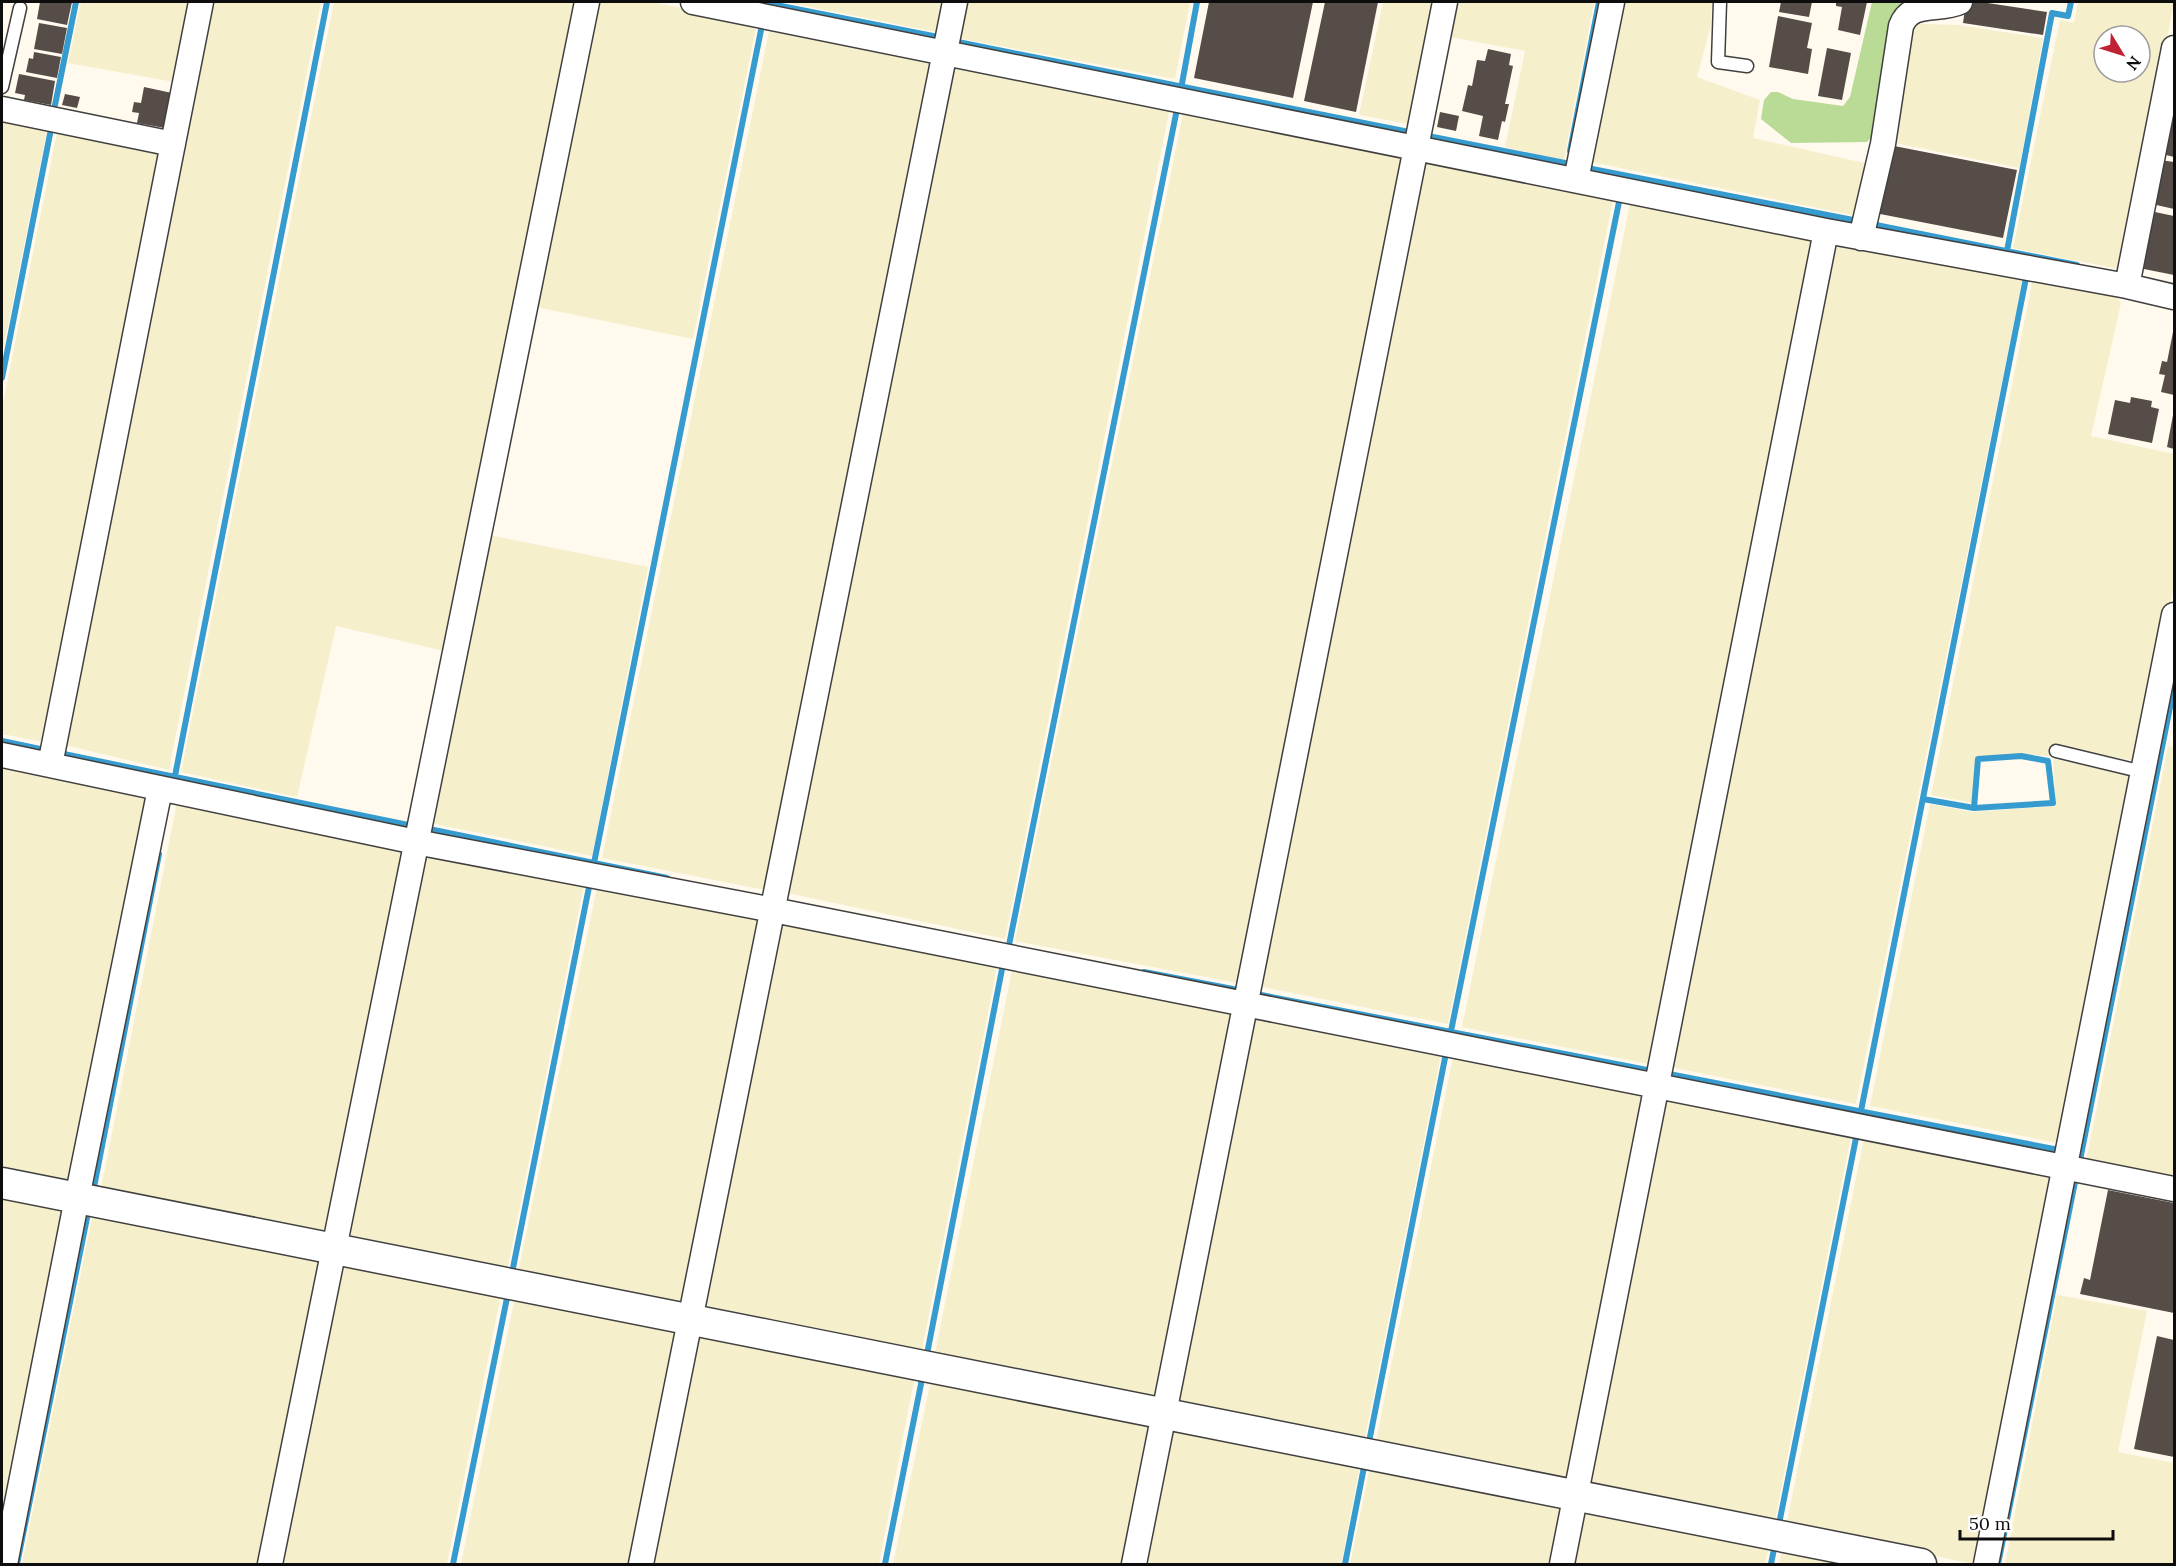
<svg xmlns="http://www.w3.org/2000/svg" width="2176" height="1566" viewBox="0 0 2176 1566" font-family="Lora,serif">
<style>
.farmland{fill:#f5efcc;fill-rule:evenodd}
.forest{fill:#b9db95}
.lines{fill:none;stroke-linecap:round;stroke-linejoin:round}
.stream{stroke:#369cd0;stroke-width:6}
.building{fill:#564d49}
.service-casing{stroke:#404040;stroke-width:15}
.minor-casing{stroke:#404040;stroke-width:27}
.tertiary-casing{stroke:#404040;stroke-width:33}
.service{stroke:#fff;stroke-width:12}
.minor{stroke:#fff;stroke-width:24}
.tertiary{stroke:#fff;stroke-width:30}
</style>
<rect width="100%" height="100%" fill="#fffaed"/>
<path class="farmland" d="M81,2H195L180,83L68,63Z
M208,2H321L169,770L61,744Z
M334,2H578L449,652L336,626L297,797L181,772Z
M590,2H652L757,23L693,339L531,306Z
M785,2H948L942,33Z
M960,2H1190L1175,79L953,37Z
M1383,2H1437L1413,125L1359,115Z
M1452,2H1594L1564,160L1505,147L1525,51L1445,36Z
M1620,2H1712L1711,25L1697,77L1760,100L1753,138L1869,164L1857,216L1586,161Z
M2078,2H2174L2124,270L2013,248L2060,20L2074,23ZM2104,36H2140V72H2104Z
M1924,24L1958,25L2043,38L2019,168L1890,142L1908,25Z
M770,26L928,58L935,66L770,891L602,858Z
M952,64L1170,107L1005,939L782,892Z
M1184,109L1407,157L1243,984L1015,941Z
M2,116L48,125L2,355Z
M58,127L166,148L48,743L2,734V408Z
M1429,157L1614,195L1448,1024L1257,986L1421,163Z
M1631,199L1812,235L1819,243L1653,1065L1462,1027Z
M1837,240L2023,276L1856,1104L1664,1066L1828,255Z
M2033,278L2114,293L2121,303L2091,436L2174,454V585L2140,754L2134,761L2054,745L2052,756L2022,754L1976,757L1973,803L1931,795Z
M484,534L648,567L592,856L430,823Z
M2168,746L2174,747V1179L2086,1162Z
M2053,759L2130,774L2137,779L2063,1144L1870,1106L1930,804L1972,812L2056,806Z
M2,763L152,797L69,1184L2,1170Z
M177,802L407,853L331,1229L324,1235L101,1189Z
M424,849L585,880L507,1271L349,1239L341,1232Z
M598,882L762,918L681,1306L518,1273Z
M782,918L998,962L921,1355L704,1311Z
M1013,965L1228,1008L1235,1015L1161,1391L1153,1402L934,1358Z
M1258,1015L1442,1050L1364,1443L1183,1407L1175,1398L1249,1024Z
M1454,1052L1648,1095L1568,1484L1375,1446Z
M1668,1095L1852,1131L1774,1525L1585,1487L1658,1100Z
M1865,1133L2050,1170L2055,1180L1975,1564L1786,1527Z
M2,1194L63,1206L69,1218L2,1547Z
M93,1213L319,1257L325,1267L265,1564H22Z
M344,1261L501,1294L447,1564H277L337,1267Z
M2057,1295L2147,1311L2118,1452L2174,1463V1564H2005Z
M515,1296L678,1330L636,1564H461Z
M698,1333L915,1375L879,1564H647Z
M931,1379L1146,1421L1152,1437L1126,1564H893Z
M1178,1428L1360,1465L1341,1564H1141L1168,1436Z
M1370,1467L1556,1505L1563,1513L1553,1564H1350Z
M1582,1508L1769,1546L1765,1564H1566Z
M1782,1549L1860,1564H1779Z"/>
<path class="forest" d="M1872,2H1901L1879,129L1867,142L1791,143L1761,119L1764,100L1771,92H1778L1793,99L1843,106L1850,97Z"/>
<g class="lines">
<path class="stream" d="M761,2L938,37
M953,41L1409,132
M1181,89L1197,2
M55,105L76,2
M1428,136L1570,164
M1570,151L1599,2
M1587,168L1853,220
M1871,224L2077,265
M2007,251L2052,13L2068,16L2071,2
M2,378L51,129
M2,741L40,749
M59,753L413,826
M174,781L327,2
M1923,799L1974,808L2053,803L2048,761L2021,756L1978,759L1974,808
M429,829L667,878
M593,868L762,25
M1009,945L1177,109
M1144,972L1238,990
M1256,994L1647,1070
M1450,1036L1619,202
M1669,1074L2059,1150
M1860,1116L2026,278
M2080,1160L2174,687
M94,1187L159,854
M512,1273L590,882
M927,1354L1003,964
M1369,1442L1446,1053
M1779,1524L1857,1133
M17,1564L88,1213
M453,1564L507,1298
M885,1564L922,1379
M1345,1564L1364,1467
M1771,1564L1774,1549
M1998,1564L2076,1177"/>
</g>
<path class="building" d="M40,2H72L67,25L37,19Z
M1209,2H1313L1293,98L1194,78Z
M1325,2H1378L1356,112L1304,101Z
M1781,2H1812L1809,17L1779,12Z
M1836,2H1867L1860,35L1838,30L1842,7L1836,6Z
M1966,2H1981L2047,12L2043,35L1963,23Z
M1778,16L1812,23L1807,48L1812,49L1808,74L1769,67Z
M39,23L67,28L62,54L34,49Z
M1827,48L1851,53L1842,100L1818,96Z
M1488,49L1511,54L1509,65L1513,66L1505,104H1509L1505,122L1502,121L1498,140L1479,136L1483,116L1462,111L1468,85L1472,86L1477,60L1485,61Z
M34,52L61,57L57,78L26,72L29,58L33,59Z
M19,74L55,81L51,105L24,100L25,95L15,93Z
M144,87L172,93L165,128L137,123L139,113L132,112L134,102L141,103Z
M65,94L80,97L77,108L62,105Z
M2171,110H2174V157L2162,154Z
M1440,112L1459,116L1456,131L1437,127Z
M1889,145L2017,170L2003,238L1875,213Z
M2160,160L2174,162V209L2152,204Z
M2150,211L2174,216V275L2139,268Z
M2173,332H2174V395L2161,392L2165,375L2159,374L2162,361L2167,362Z
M2131,397L2152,401L2151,407L2159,409L2152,443L2108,434L2115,400L2130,403Z
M2173,415H2174V449L2167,447Z
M2108,1190L2174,1203V1313L2080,1294L2084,1278L2090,1280Z
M2157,1336L2174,1340V1457L2134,1449Z"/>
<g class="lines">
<defs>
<path id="service" d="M1720,2L1718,62L1747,66
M2,87L20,8
M2056,751L2143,772"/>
<path id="minor" d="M693,2L1826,231L2127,286L2174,297
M2,109L173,144
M1576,180L1612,2
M1861,238L1883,144L1901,26C1911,0 1938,12 1960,2
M2127,286L2174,48
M2,755L416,842L773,910L2174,1189
M50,765L201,2
M5,1564L77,1198L160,789
M270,1564L587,2
M641,1564L955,2
M1134,1564L1445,2
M1562,1564L1826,231
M1986,1564L2174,615"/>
<path id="tertiary" d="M2,1183C642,1308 1281,1440 1921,1564"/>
</defs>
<use href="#service" class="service-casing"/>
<use href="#minor" class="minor-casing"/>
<use href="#tertiary" class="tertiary-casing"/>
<use href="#service" class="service"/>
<use href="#minor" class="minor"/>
<use href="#tertiary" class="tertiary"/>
</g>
<rect width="2176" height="1566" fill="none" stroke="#0d0d0d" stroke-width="6"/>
<g transform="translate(2122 54) rotate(128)"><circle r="28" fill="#ffffff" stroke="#9e9e9e" stroke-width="1.5"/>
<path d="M0-4.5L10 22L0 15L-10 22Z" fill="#c02234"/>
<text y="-9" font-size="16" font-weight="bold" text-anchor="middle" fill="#0d0d0d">N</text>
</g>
<path d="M1960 1530v9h153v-9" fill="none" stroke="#0d0d0d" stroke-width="3"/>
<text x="1969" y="1530" font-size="18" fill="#0d0d0d" stroke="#ffffff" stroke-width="4.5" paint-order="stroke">50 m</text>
</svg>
